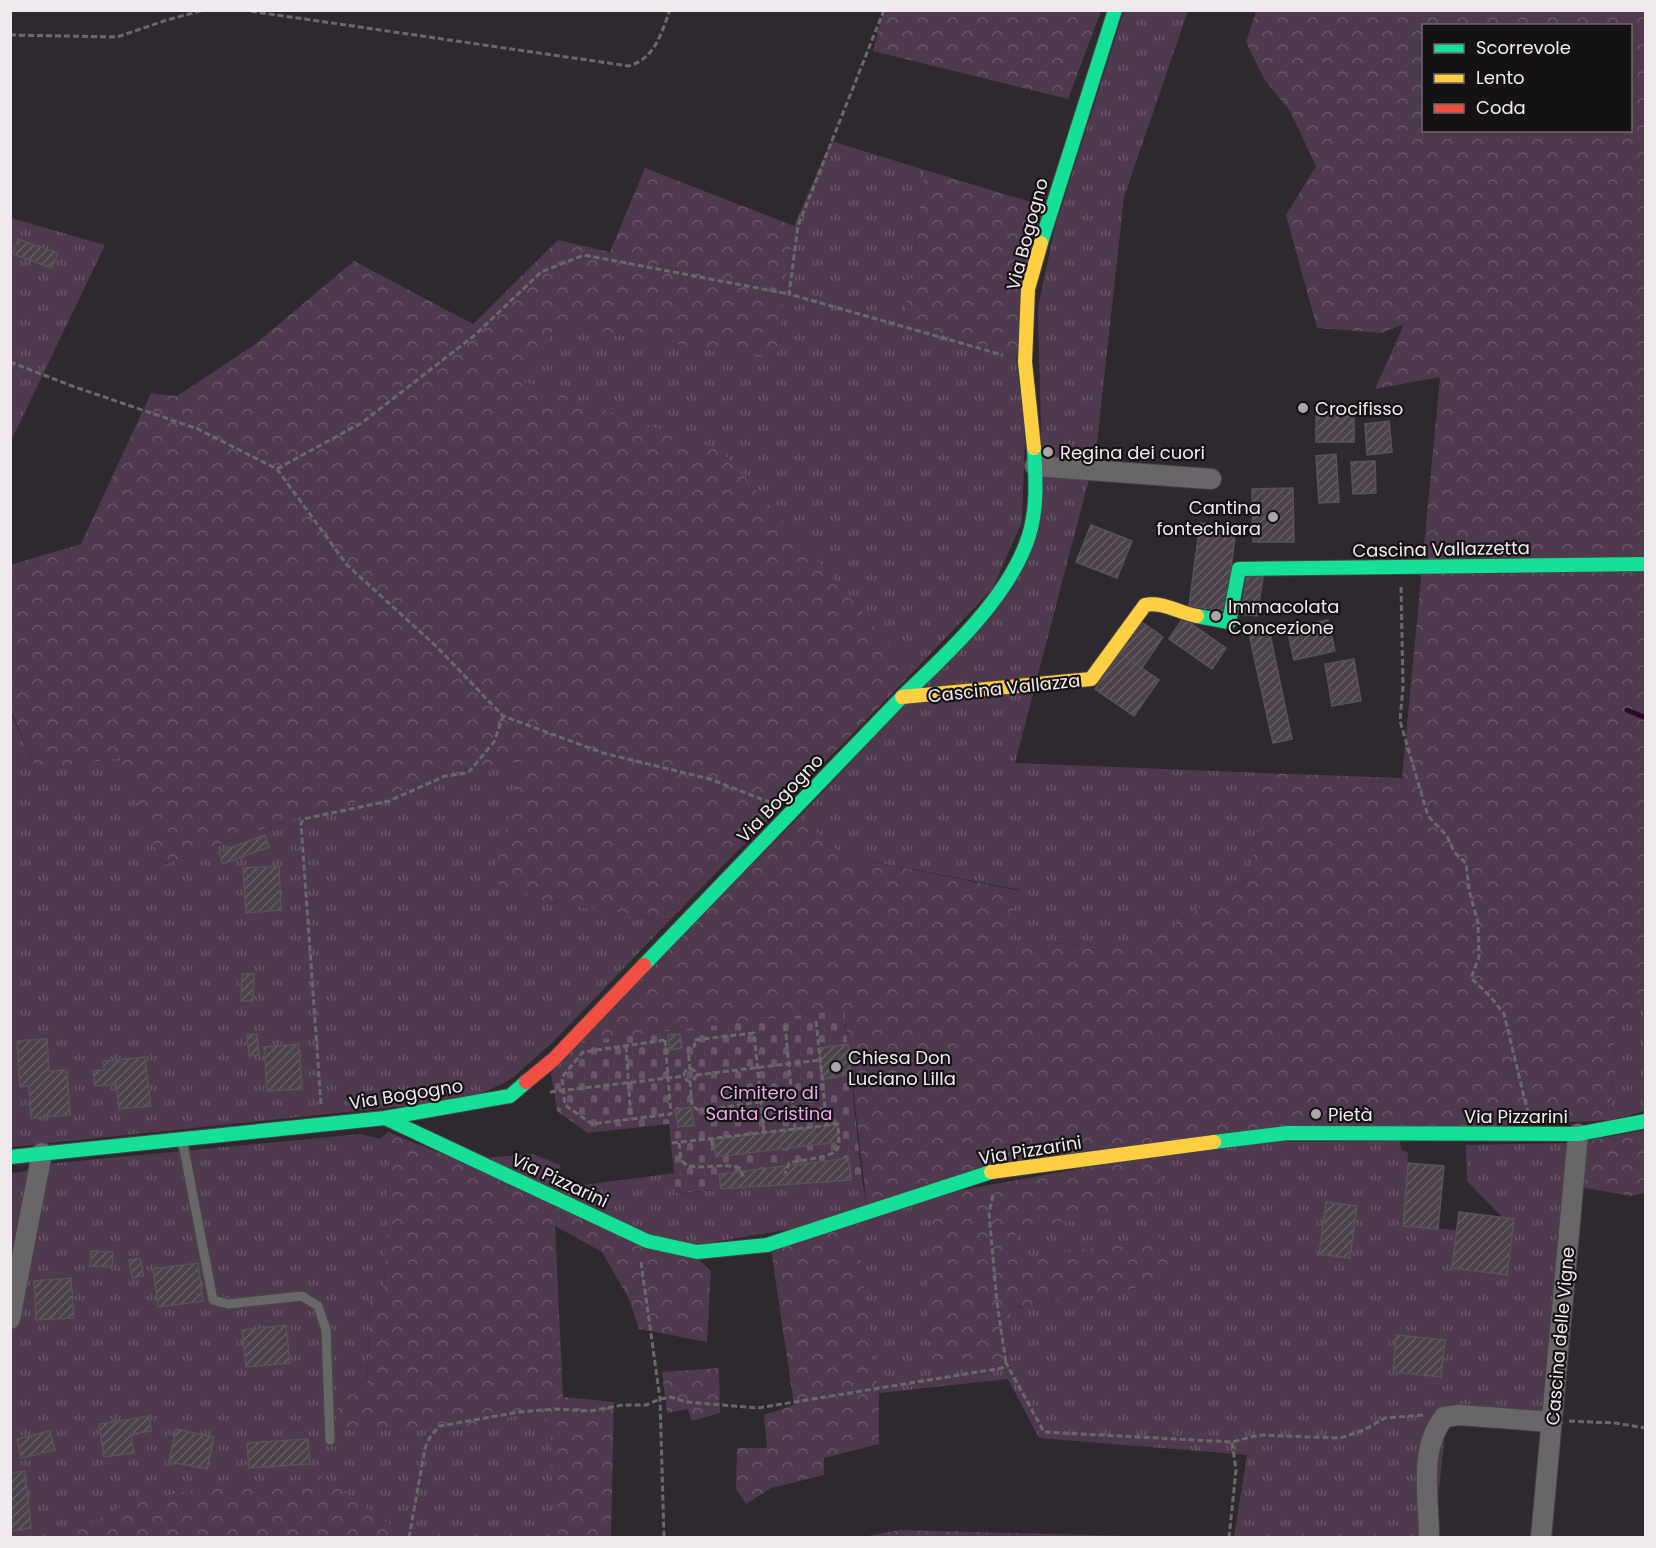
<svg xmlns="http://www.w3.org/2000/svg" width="1656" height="1548" viewBox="0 0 1656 1548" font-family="Poppins,sans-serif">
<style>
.grass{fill:url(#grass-tufts)}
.forest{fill:url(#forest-crowns);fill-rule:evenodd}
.cemetery{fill:url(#cemetery-stones)}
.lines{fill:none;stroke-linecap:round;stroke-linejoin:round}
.stream{stroke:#2b0c2b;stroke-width:5}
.building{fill:url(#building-hatch);stroke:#585357;stroke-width:1.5}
.lane-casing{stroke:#484548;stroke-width:12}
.street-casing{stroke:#484548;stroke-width:22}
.fast-casing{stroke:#484548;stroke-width:16}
.slow-casing{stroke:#484548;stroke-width:16}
.jam-casing{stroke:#484548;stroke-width:16}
.path{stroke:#6a686a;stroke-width:3;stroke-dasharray:6 3;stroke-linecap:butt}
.lane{stroke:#696669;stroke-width:9}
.street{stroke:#696669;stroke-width:20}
.fast{stroke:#16e098;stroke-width:14}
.slow{stroke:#ffcf43;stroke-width:14}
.jam{stroke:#f24e42;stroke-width:14}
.poi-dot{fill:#aca6ab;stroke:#151215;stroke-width:2}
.labels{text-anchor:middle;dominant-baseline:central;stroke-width:4.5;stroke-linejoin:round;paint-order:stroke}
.street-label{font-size:18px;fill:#f0eaef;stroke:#151215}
.poi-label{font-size:18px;fill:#f0eaef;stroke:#151215;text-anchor:start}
.park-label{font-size:18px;fill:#e7aae5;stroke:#151215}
</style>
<defs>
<pattern id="grass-tufts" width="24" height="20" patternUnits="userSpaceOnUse" patternTransform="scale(1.5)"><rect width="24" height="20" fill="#4f394e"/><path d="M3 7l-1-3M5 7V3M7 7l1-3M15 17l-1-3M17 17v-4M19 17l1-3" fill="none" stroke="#695668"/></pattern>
<pattern id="forest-crowns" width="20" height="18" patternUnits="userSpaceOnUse" patternTransform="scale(1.5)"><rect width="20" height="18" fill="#4f394e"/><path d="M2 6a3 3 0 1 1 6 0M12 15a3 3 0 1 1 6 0" fill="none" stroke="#695668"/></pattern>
<pattern id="cemetery-stones" width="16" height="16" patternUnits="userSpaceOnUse" patternTransform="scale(1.5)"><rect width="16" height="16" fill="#4f394e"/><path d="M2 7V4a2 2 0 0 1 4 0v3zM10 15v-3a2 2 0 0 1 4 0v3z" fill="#695668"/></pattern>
<pattern id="building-hatch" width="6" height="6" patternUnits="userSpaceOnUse" patternTransform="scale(1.5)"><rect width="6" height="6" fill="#4c424b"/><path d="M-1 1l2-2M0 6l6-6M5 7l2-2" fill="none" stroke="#665d65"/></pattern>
</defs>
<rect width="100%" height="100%" fill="#2e292e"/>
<path class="grass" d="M1124,11H1188L1124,197L1096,452L1015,763L1263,773L1251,878L1132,948L1002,940L1020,890L843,856L799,817L1011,591L1041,432L1038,307L1055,227Z
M831,141L925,170L904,320L1016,359L1025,434L1022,522L993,588L914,671L803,545L521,381L557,325L776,360L794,226Z
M11,218L105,245L11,441Z
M10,711L36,770L120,758L163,865L304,815L400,792L439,773L522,762L551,903L670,920L552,1043L511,1079L471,1099L11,1147Z
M1645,1010V1111L1611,1120L1615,1013Z
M361,1134L380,1139L390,1156L384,1288L370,1301L367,1385L458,1430L518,1415L551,1420L554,1537L414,1538L407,1536L316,1474V1483H229L85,1529L68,1537H11L10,1325L46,1164Z
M1400,1141L1401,1150L1408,1152L1403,1225L1456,1230L1459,1212L1502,1217L1467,1181L1466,1145L1571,1143L1547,1415L1446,1424L1434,1537H1234L1247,1455L1039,1438L1008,1379L879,1393L855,1219L946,1193L928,1262V1311L933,1366L1007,1359L1012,1308L1174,1282L1159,1236L1018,1261L1015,1230L1153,1207L1165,1153L1285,1142Z
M533,1154L560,1165L561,1188L675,1173L677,1193L862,1179L867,1208L817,1225L696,1245L652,1236L481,1158Z
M35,1170L11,1300V1173Z"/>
<path class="forest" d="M883,11V10L1101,11L1068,99L873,51Z
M1256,11H1645L1646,1010L1615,1013L1611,1120L1415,1130L991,1169L867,1208L844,1010L575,1042L799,817L843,856L1021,891L1002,940L1132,948L1251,878L1263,773L1402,778L1440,377L1375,389L1404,324L1382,333L1317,328L1286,215L1316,166L1290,111L1264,79L1246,42ZM1424,26H1630V130H1424Z
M645,168L794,226L776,360L557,325L522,381L722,451L914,671L670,920L551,903L492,882L522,762L439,773L400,792L304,815L162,865L120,758L36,770L11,711L10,565L81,544L151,393L177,396L254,345L354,261L473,324L558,240L610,252Z
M925,170L1044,206L1016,359L904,320Z
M1645,1130V1193L1631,1196L1580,1187L1586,1141Z
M388,1132L695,1256L711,1271L707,1342L639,1329L629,1299L602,1252L555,1226L563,1397L614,1402L611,1537H554L550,1420L518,1415L458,1430H338V1390L367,1385L370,1301L384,1287L390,1156L380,1139Z
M1165,1153L1154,1207L1015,1230L1019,1260L1159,1236L1174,1282L1012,1308L1007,1359L933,1366L928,1311V1262L931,1219L946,1193Z
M855,1219L879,1393V1444L824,1458V1475L771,1488L746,1504L736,1489L737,1448H767L764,1415L794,1405L771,1249Z
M719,1368L720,1413L692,1421L688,1409L667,1413L662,1372Z
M316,1473L407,1536L414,1537H68L123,1505L229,1483H316Z
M899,1530L1165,1537H863Z"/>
<path class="cemetery" d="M844,1010L862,1179L676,1193L669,1124L588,1133L557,1111L551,1073L575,1042Z"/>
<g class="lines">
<path class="stream" d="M1627,710L1646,718"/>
</g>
<path class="building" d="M18,239L58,253L52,268L13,254Z
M1316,416H1354V442H1316Z
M1389,421L1392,452L1367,455L1365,424Z
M1336,454L1339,502L1319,503L1316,456Z
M1375,461L1376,493L1353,494L1351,462Z
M1293,488L1294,542H1253L1252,489Z
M1200,523L1236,527L1226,611L1189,606Z
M1091,525L1132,541L1117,578L1076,562Z
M1247,575L1263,577L1257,616L1241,614Z
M1183,618L1226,648L1212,669L1169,639Z
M1328,620L1335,651L1294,660L1287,629Z
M1140,621L1163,637L1142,668L1120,653Z
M1268,625L1292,739L1273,743L1248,629Z
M1120,653L1159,680L1134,716L1095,689Z
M1354,659L1361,701L1332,706L1325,664Z
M265,835L269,847L223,864L219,852Z
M279,866L281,910L246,913L243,868Z
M242,974H254L253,1001H241Z
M257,1034L259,1055L249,1056L247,1035Z
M680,1034L682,1048L670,1050L668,1035Z
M47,1039L49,1071L67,1070L70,1115L31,1118L29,1086L20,1087L17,1041Z
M299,1044L302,1089L267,1091L264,1047Z
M848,1044L851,1074L822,1079L819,1048Z
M145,1057L151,1106L119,1109L116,1084L95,1086L93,1071L104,1070L103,1061Z
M691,1107L694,1125L678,1127L675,1110Z
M838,1124V1142L716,1157L714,1139Z
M849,1158L851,1180L721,1189L719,1174Z
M1408,1163L1444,1166L1438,1229L1403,1226Z
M1326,1202L1357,1206L1350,1258L1319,1254Z
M1459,1212L1514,1219L1507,1275L1452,1268Z
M91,1251L113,1252L112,1267L90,1266Z
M140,1258L144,1276L132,1278L129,1260Z
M198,1263L203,1301L158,1307L153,1269Z
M71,1278L74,1318L36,1320L34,1281Z
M286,1325L290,1363L246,1367L242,1330Z
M1396,1335L1445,1340L1441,1377L1393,1372Z
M149,1416L151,1431L131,1434L134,1453L104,1457L99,1424Z
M176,1429L214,1437L207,1469L169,1462Z
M50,1431L55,1450L21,1458L17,1439Z
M308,1439L310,1464L249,1468L247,1443Z
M25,1471L31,1528L12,1531L10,1473Z"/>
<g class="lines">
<defs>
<path id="lane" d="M182,1139L213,1300L228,1304L302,1296L318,1306L326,1330L330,1440"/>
<path id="street" d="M1035,466L1211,479
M10,1319L42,1153
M1429,1538C1429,1498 1418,1450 1444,1417L1459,1415L1552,1422
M1541,1538L1578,1134"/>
<path id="fast" d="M1041,243L1115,10
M1197,616L1229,622L1239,569L1646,564
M644,965L902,697C946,655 1004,602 1026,544C1038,514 1036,480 1034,448
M385,1118L647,1241L697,1252L767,1245L991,1172
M1214,1142L1287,1133L1578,1134L1646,1121
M10,1157L385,1118L510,1096L526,1082"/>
<path id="slow" d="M1034,448L1025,362L1028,289L1041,243
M902,697L1091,679L1145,605C1161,601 1180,613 1197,616
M991,1172L1214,1142"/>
<path id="jam" d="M526,1082L554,1059L644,965"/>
</defs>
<use href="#lane" class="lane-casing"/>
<use href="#street" class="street-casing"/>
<use href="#fast" class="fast-casing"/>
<use href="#slow" class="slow-casing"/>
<use href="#jam" class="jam-casing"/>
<path class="path" d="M242,10L629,66C655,58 661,34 670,10
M884,10L798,226L789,294L1003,355
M10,35L117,37L167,20L204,10
M10,362L72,386L198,429L277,469L347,565L437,647L503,716L603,753L710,779L769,802
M277,469L363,422L475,335L541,272L584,255L789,294
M1401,587L1403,686L1400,721L1428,816L1447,836L1454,852L1466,863L1469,890L1478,923L1479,957L1471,978L1490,996L1504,1014L1528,1113
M816,1021L827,1125
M785,1025L795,1129
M665,1040L671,1114L592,1124L565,1105L562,1077L583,1052Z
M626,1046L631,1119
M684 1075a6 6 0 1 1 12 0a6 6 0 1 1-12 0Z
M690,1070L688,1048L695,1046L694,1040L754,1033L764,1133
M696,1075L820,1060
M690,1081L692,1106L700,1111L759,1102
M550,1092L685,1076
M321,1104L301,824L303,819L389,801L445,776L468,773L494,742L503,716
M712,1139V1145H714
M672,1143L838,1124C838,1131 840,1142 838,1148C834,1158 799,1160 789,1163L785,1174
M679,1143C680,1148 680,1157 683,1162C692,1173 725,1161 740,1168L743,1178
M993,1195L989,1213L997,1302L1006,1363
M641,1262L660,1399L664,1538
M1569,1421L1615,1423L1646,1428
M409,1538L425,1448L431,1435L440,1426L519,1412L556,1409L590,1411L623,1405H646L660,1399L671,1397L686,1402L758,1408L1002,1368L1006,1363L1044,1432L1232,1442L1259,1435L1340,1438L1364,1430L1385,1418L1424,1415
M1229,1538L1236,1470L1232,1442"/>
<use href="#lane" class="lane"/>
<use href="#street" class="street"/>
<use href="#fast" class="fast"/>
<use href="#slow" class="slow"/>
<use href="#jam" class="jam"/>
</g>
<g class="poi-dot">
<circle cx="1303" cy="408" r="6"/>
<circle cx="1048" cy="452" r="6"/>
<circle cx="1273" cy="517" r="6"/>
<circle cx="1216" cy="616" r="6"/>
<circle cx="836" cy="1067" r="6"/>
<circle cx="1316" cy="1114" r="6"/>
</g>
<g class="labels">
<g class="street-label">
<text transform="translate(1027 234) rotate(-75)">Via Bogogno</text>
<text transform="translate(1441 549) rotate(-1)">Cascina Vallazzetta</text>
<text transform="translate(1004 688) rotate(-6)">Cascina Vallazza</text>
<text transform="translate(780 798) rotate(-46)">Via Bogogno</text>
<text transform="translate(406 1094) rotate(-9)">Via Bogogno</text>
<text x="1516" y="1116">Via Pizzarini</text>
<text transform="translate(1030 1150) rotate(-9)">Via Pizzarini</text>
<text transform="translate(560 1180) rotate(25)">Via Pizzarini</text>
<text transform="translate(1560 1336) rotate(-85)">Cascina delle Vigne</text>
</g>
<g class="poi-label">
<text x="1315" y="408">Crocifisso</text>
<text x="1060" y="452">Regina dei cuori</text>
<text x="1261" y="507" text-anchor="end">Cantina<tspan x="1261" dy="21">fontechiara</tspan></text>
<text x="1228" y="606">Immacolata<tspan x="1228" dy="21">Concezione</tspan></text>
<text x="848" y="1057">Chiesa Don<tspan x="848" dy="21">Luciano Lilla</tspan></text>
<text x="1328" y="1114">Pietà</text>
</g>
<g class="park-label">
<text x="769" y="1092">Cimitero di<tspan x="769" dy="21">Santa Cristina</tspan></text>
</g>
</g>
<rect width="1656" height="1548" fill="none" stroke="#f0eaef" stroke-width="24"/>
<rect x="1422" y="24" width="210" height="108" fill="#151215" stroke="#6d686c" stroke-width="1.5"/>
<rect x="1434" y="44" width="30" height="9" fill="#16e098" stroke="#6d686c" stroke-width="1.5"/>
<text x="1476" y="54" font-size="18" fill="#f0eaef">Scorrevole</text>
<rect x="1434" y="74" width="30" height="9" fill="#ffcf43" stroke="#6d686c" stroke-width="1.5"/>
<text x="1476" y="84" font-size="18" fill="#f0eaef">Lento</text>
<rect x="1434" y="104" width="30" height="9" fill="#f24e42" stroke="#6d686c" stroke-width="1.5"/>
<text x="1476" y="114" font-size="18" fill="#f0eaef">Coda</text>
</svg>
